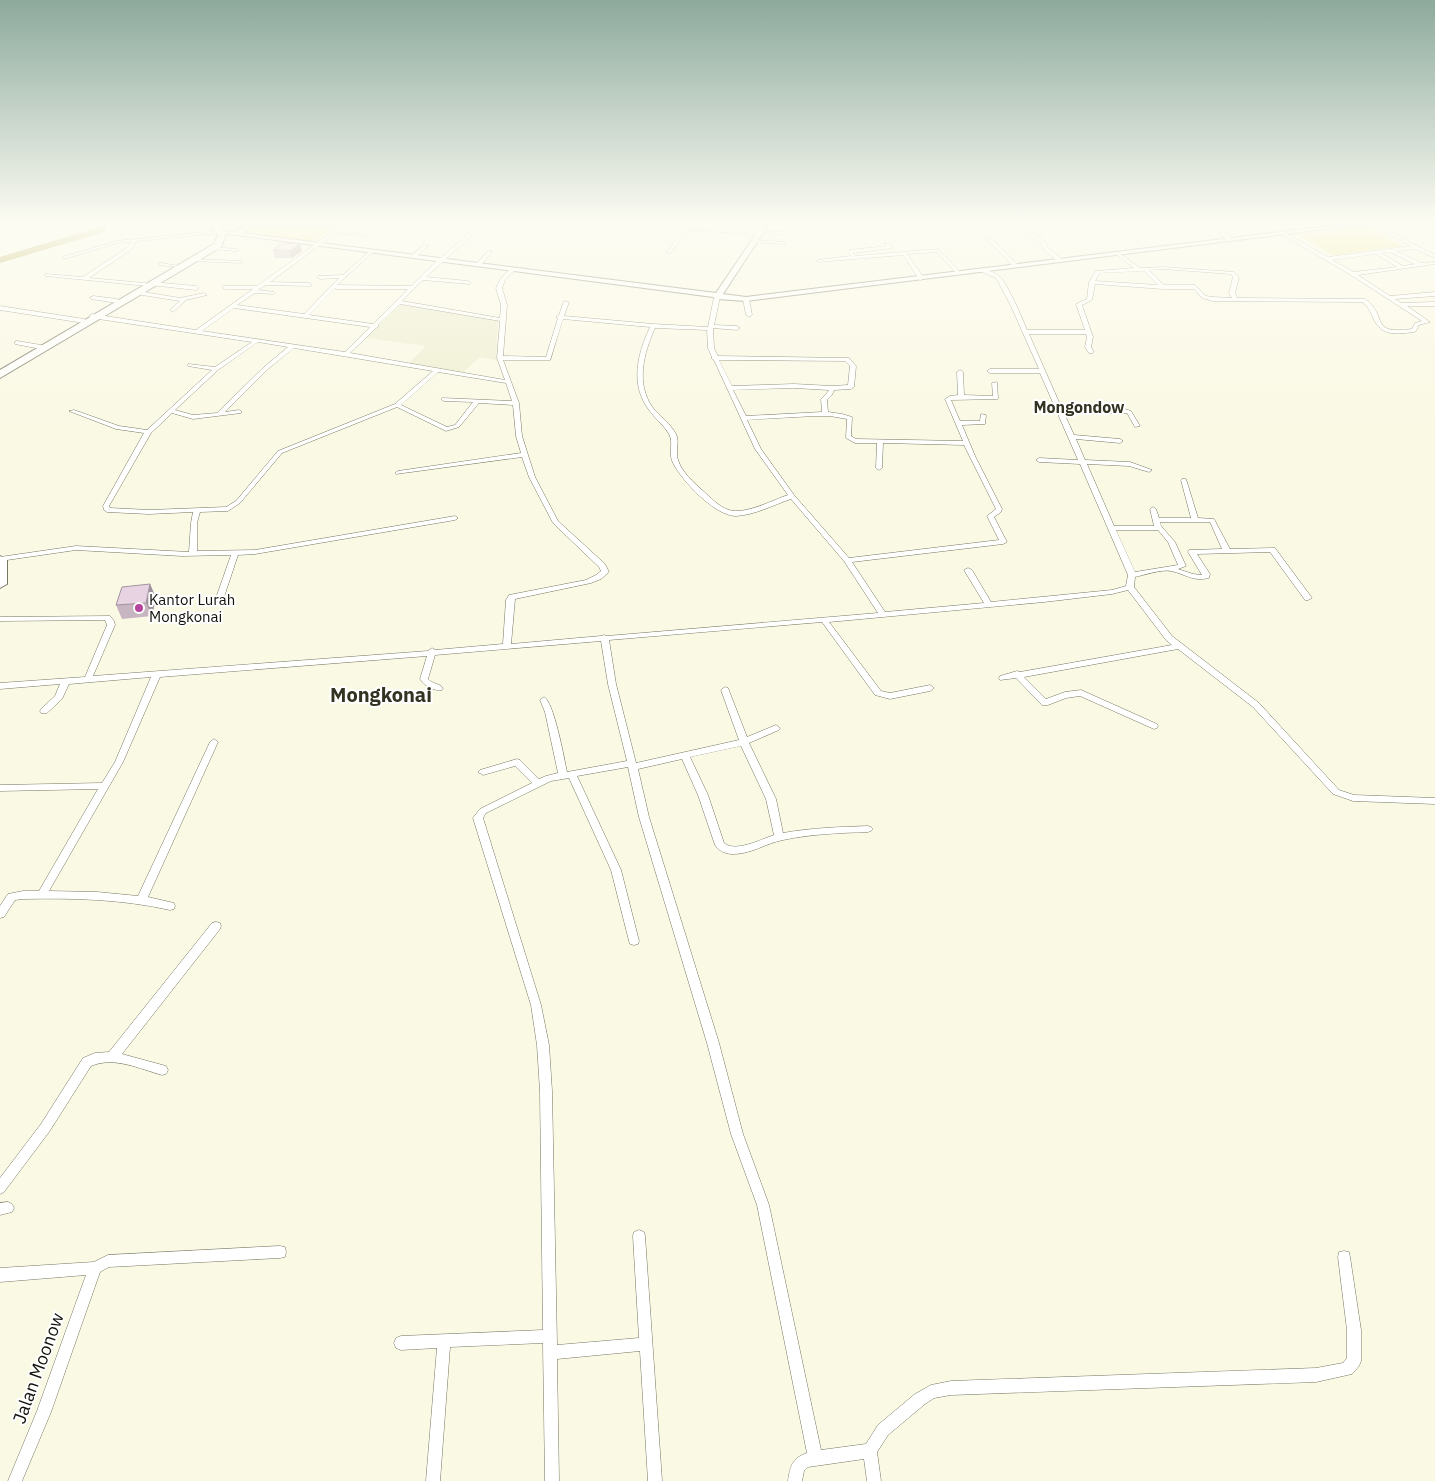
<svg xmlns="http://www.w3.org/2000/svg" width="1435" height="1481" viewBox="0 0 1435 1481" font-family="'IBM Plex Sans',sans-serif">
<style>
.built{fill:#eeedcf}
.green{fill:#ece47b}
.lines{fill:none;stroke-linecap:round;stroke-linejoin:round}
.river{fill:#a59c2c;fill-rule:evenodd}
.street-casing{stroke:#777663;stroke-width:1}
.secondary-casing{stroke:#777663;stroke-width:2}
.highway-casing{stroke:#777663;stroke-width:2}
.street{fill:#fff;fill-rule:evenodd}
.secondary{fill:#fff;fill-rule:evenodd}
.highway{fill:#fff;fill-rule:evenodd}
.wall{fill:#c7b5c2}
.shaded-wall{fill:#a2949e}
.building{fill:#e7d3e1;stroke:#a2949e}
.poi-dot{fill:#b6449e;stroke:#fff;stroke-width:2}
.labels{text-anchor:middle;dominant-baseline:central;stroke-width:4;stroke-linejoin:round;paint-order:stroke}
.poi-label{font-size:15px;fill:#111009;stroke:#fff;text-anchor:start}
.far-district-label{font-size:16px;font-weight:bold;fill:#343221;stroke:#fff}
.near-street-label{font-size:18px;fill:#111009;stroke:#fff}
.district-label{font-size:20px;font-weight:bold;fill:#343221;stroke:#fff}
</style>
<rect width="100%" height="100%" fill="#faf9e4"/>
<path class="built" d="M401,302L498,321L496,360L480,357L463,372L408,364L426,346L366,338Z"/>
<path class="green" d="M260,222H343L315,241L243,232Z
M1369,227L1402,246L1333,255L1298,235Z"/>
<g class="lines">
<path class="river" d="M99,222H109L104,232L0,263V257L96,228Z"/>
<defs>
<path id="street" d="M346,222H351L340,231L367,235L365,236L336,233L270,282L309,283L312,285L311,286L266,285L258,290L274,292V294L255,293L237,305L304,314L339,278L320,279L318,278V276L343,275L371,250H373V252L337,285L411,286L430,267L475,228L425,222H443L477,225L481,222H486L482,226L506,228L508,229L506,230L480,228L426,277L468,281L470,282V284L423,280L402,301L500,318L501,305L496,288L501,278L510,269H514V271L505,280L502,288L507,305L503,356L546,357L558,318L556,317L559,315L564,301L569,302L564,316L653,324L708,327L714,297L717,295L720,297L714,325L737,326L740,328L737,330L713,328L714,348L718,356L849,358L856,366L854,387L851,389L834,390L832,395L827,400L828,412L842,414L852,417L851,436L856,439L963,441L945,399L950,396L958,395L957,372L960,370L963,372L964,395L993,396L992,383L997,382L998,399L951,400L960,421H980L981,414L986,415L985,424L962,425L975,456L1002,509L1001,512L994,517L1007,542L1003,544L852,562L885,612L984,603L964,570L968,568L972,570L991,602L1112,590L1126,586L1128,575L1080,464L1039,462L1036,460L1039,458L1078,460L1040,373H990L987,371L990,369H1039L1010,304L996,278L980,271V269C985,269 995,272 999,276C1007,282 1023,320 1027,330H1085L1076,304L1087,299L1089,282L1096,271L1134,268L1117,255V254L1119,253L1140,268L1163,267L1234,272L1239,277L1235,293L1237,298L1365,299C1389,316 1368,335 1412,329L1415,323L1422,321L1351,275L1281,234L1285,233L1328,257L1411,246L1367,223L1371,222L1435,255V258L1415,249L1396,251L1421,263L1435,262V264L1358,275L1390,296L1435,292V296L1395,299L1401,303L1435,302V306H1407L1430,322L1419,325L1416,331L1414,332C1396,334 1382,337 1373,318C1370,311 1368,306 1362,302L1213,301L1202,298L1194,289H1163L1095,284L1092,300L1082,305L1093,337L1091,347L1094,352L1093,353H1089L1085,347L1087,337L1086,334H1029L1062,409H1125L1131,411L1140,426L1135,427L1127,413H1064L1074,435L1120,439L1123,441L1120,443L1076,439L1085,460L1130,462L1152,470L1149,472L1129,466L1087,464L1114,526H1154L1150,509L1153,507L1156,509L1159,518H1191L1181,480L1182,479H1186L1198,518L1214,519L1230,549L1275,548L1312,598L1308,600H1305L1270,552L1197,554L1210,574L1209,578C1192,582 1186,574 1171,571C1162,569 1144,575 1135,577L1134,587L1172,636L1259,703L1339,790L1354,795L1435,798V804L1353,801L1333,794L1253,707L1178,649L1024,677L1046,699L1065,692L1081,690L1157,724L1158,726L1157,728L1154,729L1080,696L1066,698L1048,705H1042L1016,678L1000,680L999,678L1000,676L1017,671L1020,672L1172,645L1166,640L1128,590L1112,594L1044,602L829,622L881,691L890,693L930,685L934,688L930,691L890,699L875,695L822,622L609,640L616,684L636,763L739,740L721,690L725,687L728,688L747,737L776,725L780,728L779,730L749,743L776,799L783,833C811,828 839,827 868,826L871,827L873,829L871,831L868,832C840,833 811,834 783,840C766,843 750,855 731,854C724,853 719,851 715,845L698,795L682,759L638,769L649,817L719,1043L743,1134L769,1205L821,1450L866,1444L878,1425L915,1394L931,1385L951,1381L1316,1368L1343,1363L1347,1358V1330L1338,1257L1339,1252L1344,1251L1349,1252L1350,1257L1361,1330V1361L1359,1366L1352,1374L1316,1382L951,1395L934,1398L925,1404L888,1435L877,1452L881,1481H867L864,1459L808,1467L804,1471L802,1481H788C790,1467 792,1458 807,1453L757,1205L731,1134L707,1043L639,817L628,767L577,776L621,870L639,941L638,944L634,945L630,944L629,941L611,870L569,778L551,781L486,813L483,818L541,1005L549,1045L552,1091L557,1345L639,1338L633,1236L634,1232L639,1230L644,1232L645,1236L662,1481H648L640,1351L557,1359L559,1481H545L543,1343L450,1347L440,1481H426L437,1348L401,1350L396,1348L394,1343L396,1338L401,1336L543,1330L540,1091L537,1045L531,1005L473,818L480,809L532,783L515,766L483,775L478,772L480,770L517,759L520,760L539,779L546,776L558,773L545,712L540,700L544,697C554,702 564,758 567,772L627,761L608,684L601,641L435,655L428,679C432,684 439,683 443,688L442,690C433,691 425,686 420,679L427,656L160,677L123,762L49,891L97,892L138,896L210,742L214,739L218,742L148,897L174,903L175,906L174,909L170,910C121,899 73,898 23,899L15,900L4,917L0,918V906L8,894L23,891H39L98,789L0,791V785L102,783L115,762L151,677L69,684L62,699L47,713H41L40,711L41,709L55,696L60,684L0,689V683L85,677L107,625L105,620L0,621V617L110,616L114,621L115,625L93,676L428,651L432,648L435,650L503,644L506,600L509,595L586,580L596,575L601,571L599,567L553,523L529,477L522,457L396,474L395,473L398,471L521,453L516,436L513,405L479,403L459,427L446,431L397,407L282,453L240,503L228,511L200,512L197,523V551L255,550L455,516L458,518L455,520L255,554L238,555L223,600H220L216,598L231,555L182,556L76,550L0,561V557L76,546L189,552L191,523L193,512L149,514L107,512L104,510L103,506L144,433L116,429L69,411L74,410L119,426L147,430L212,370L188,366V364L215,367L252,342L92,318L89,316L92,314L196,330L253,289H225L223,288V286H257ZM1390,252L1415,264L1403,266L1381,253ZM1376,254L1397,267L1354,272L1332,260ZM1163,269L1231,274L1233,277L1229,293L1232,298L1213,297L1206,296L1195,285H1164L1149,270ZM1144,271L1158,285L1095,281L1100,273ZM335,288L336,289H408L373,324L309,315ZM400,304L500,321L497,358L505,380L350,353L376,328L378,327V325ZM234,308L370,327L345,352L202,331ZM563,319L650,327C637,355 630,385 649,410C655,419 664,425 669,434C674,443 668,454 673,463C682,481 715,516 736,516C755,515 773,505 791,499L844,561L878,613L607,636L604,635L601,636L511,644L515,599L591,583L601,579L609,572L605,564L558,521L535,477L522,436L519,403L503,360H550ZM655,328L707,330L708,348L712,357L711,358L714,360L755,449L788,495C773,500 745,515 729,510C719,507 710,497 702,490C693,482 682,472 678,460C675,452 680,442 676,434C670,423 660,417 653,408C635,383 644,353 655,328ZM258,342L288,347L264,367L217,413L193,415L175,410L218,370ZM294,348L433,371L395,404L278,451L236,501L226,507L149,510L110,508L109,506L151,433L172,413L193,419L241,413L242,412L239,410L225,412L268,369ZM719,360L845,361L850,366L848,385L832,386L794,384L732,386ZM438,372L506,383L512,401L442,398V400L444,401L473,402L455,425L447,427L401,405ZM794,388L829,390L827,393L821,399L822,412L746,416L733,390ZM815,416H830L847,419L846,438L855,443H877L876,468L879,470L882,468L883,443L964,445L996,509L987,516L999,540L849,558L794,495L761,449L747,420ZM1160,522H1210L1222,549L1189,550L1188,552L1202,575L1193,574L1178,569L1186,566L1175,542L1161,526ZM1116,530H1158L1168,542L1178,565L1135,572ZM741,746L766,799L774,835C762,839 735,853 724,843L708,795L690,757Z
M402,222H407L400,230H396V228Z
M688,222H692L689,229L784,232L786,233L784,234L687,231L671,253H667V252L684,230Z
M1009,222H1014L1045,241L1048,248L1063,260V262H1059L1044,250L1041,243Z
M1208,222H1213L1232,239V241H1228Z
M216,231H218V233L137,241L131,250L89,278L145,283L147,284V286L46,276L44,275L46,274L83,277L127,248L132,242L117,243L64,259L62,258V257L117,241Z
M988,239H992L1018,265V267H1014L988,241Z
M755,240L784,242L786,243L784,244L753,242V241Z
M887,243L892,246V248L853,253L856,256L938,249L961,273L957,274L937,252L907,254L924,278L921,280L919,279L903,255L818,262L816,261L818,260L851,256L849,253L850,250L886,246L885,244Z
M424,245L428,246L416,257H412V255Z
M213,247L237,249L239,250L237,251L211,249V248Z
M488,251L492,252L480,266H476V264Z
M194,259L241,261L243,262L241,263L192,261V259Z
M161,263L179,266L177,267L159,265V263Z
M152,282L196,286L199,288L196,290L150,285L149,284Z
M138,291L180,298L204,293L207,295L186,300L173,312L170,310L180,301L136,294L135,293Z
M93,296L117,299L120,301L117,303L91,299L90,298Z
M746,297L749,299L752,315L749,317L746,315L743,299Z
M0,306L84,319L87,321L84,323L0,310Z
M17,341L41,345L44,347L41,349L15,344V342Z
M216,922L220,923L221,926L220,929L122,1054L166,1066L168,1070L166,1074L162,1075C140,1069 114,1056 91,1066L49,1132L4,1192L0,1194V1178L41,1124L83,1058L95,1053L109,1052L212,923Z
M8,1202L12,1204L14,1208L12,1212L0,1215V1203Z
M280,1246L285,1247L286,1252L285,1257L280,1258L109,1267L100,1272L51,1412L22,1481H8L37,1411L86,1275L0,1282V1268L94,1262L108,1255Z"/>
<path id="secondary" d="M252,222H260L242,233L716,293L764,222H770L723,294L746,297L1362,222H1382L746,301L717,299L713,297L213,232L216,230L234,232Z"/>
<path id="highway" d="M208,222H217L226,235L221,247L0,378V370L214,244L218,235Z
M0,556L7,560V584L0,588Z"/>
</defs>
<use href="#street" class="street-casing"/>
<use href="#secondary" class="secondary-casing"/>
<use href="#highway" class="highway-casing"/>
<use href="#street" class="street"/>
<use href="#secondary" class="secondary"/>
<use href="#highway" class="highway"/>
</g>
<path class="wall" d="M300,244L302,251L292,258H275L273,250Z
M150,584L156,598L152,616L122,619L116,605Z"/>
<path class="shaded-wall" d="M300,244L302,251L292,258L290,251Z
M150,584L156,598L152,616L146,603Z"/>
<path class="building" d="M282,243L300,244L290,251L273,250Z
M150,584L146,603L116,605L122,587Z"/>
<linearGradient id="sky" x2="0" y2="1"><stop stop-color="#8daa9d"/><stop offset="0.52" stop-color="#fdfcf3"/><stop offset="1" stop-color="#fdfcf3" stop-opacity="0"/></linearGradient>
<rect width="1435" height="429" fill="url(#sky)"/>
<circle class="poi-dot" cx="139" cy="608" r="5"/>
<g class="labels">
<g class="poi-label">
<text x="149" y="599">Kantor Lurah<tspan x="149" dy="17">Mongkonai</tspan></text>
</g>
<g class="far-district-label">
<text x="1079" y="407">Mongondow</text>
</g>
<g class="near-street-label">
<text transform="translate(38 1368) rotate(-70)">Jalan Moonow</text>
</g>
<g class="district-label">
<text x="381" y="694">Mongkonai</text>
</g>
</g>
</svg>
